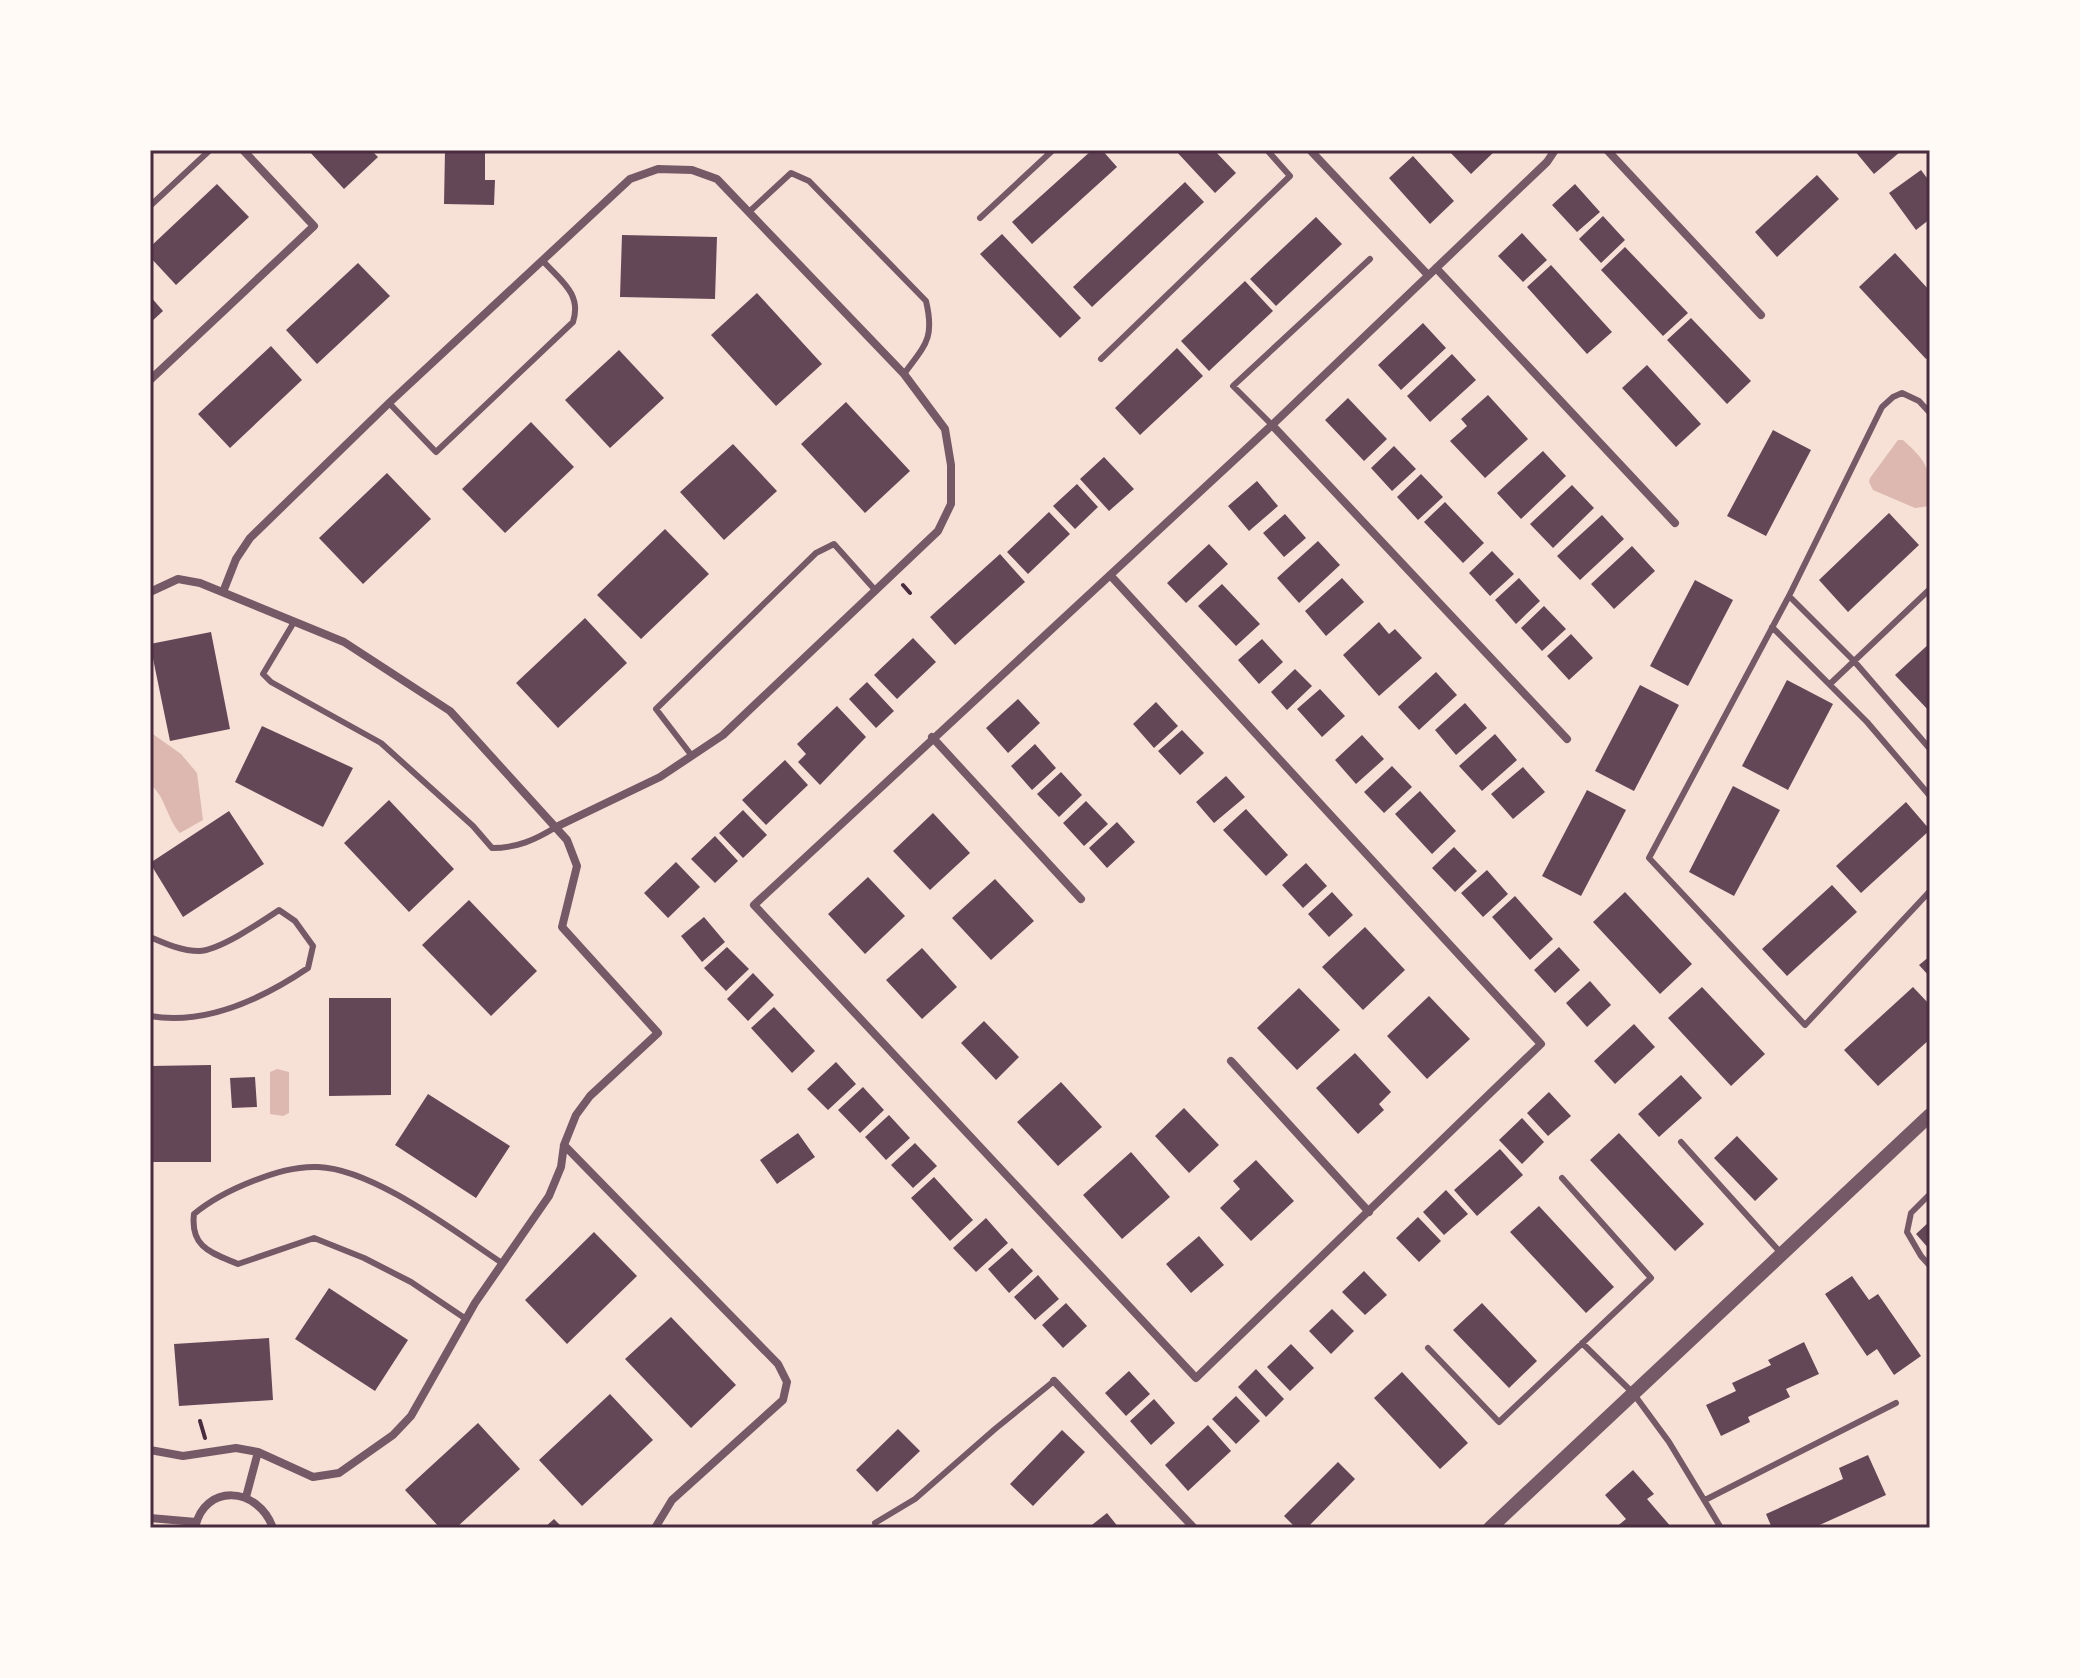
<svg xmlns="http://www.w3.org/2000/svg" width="2080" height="1678" viewBox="0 0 2080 1678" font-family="Montserrat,sans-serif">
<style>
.water{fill:#dcb8b0}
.building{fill:#644757}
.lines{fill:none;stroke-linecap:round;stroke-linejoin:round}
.path{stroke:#4a2c40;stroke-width:4}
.service{stroke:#755966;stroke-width:6}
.minor{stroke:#755966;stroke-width:8}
.tertiary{stroke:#755966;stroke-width:14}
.neatline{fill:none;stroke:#4a2c40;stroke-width:3}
</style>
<rect width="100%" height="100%" fill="#f7e1d7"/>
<path class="water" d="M1898,440H1903C1931,465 1930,471 1930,506L1915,508L1873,490L1869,482L1870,478Z
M150,732L181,754L197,773L203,820L180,833C167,819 164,793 150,785Z
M277,1069L289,1072V1113L283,1116L270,1114V1072Z"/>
<path class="building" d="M308,150H371L378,157L344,189Z
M445,150H485V180H495L494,205L444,204Z
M1092,150H1102L1117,167L1032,244L1012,222Z
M1175,150H1214L1236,173L1215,193Z
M1448,150H1496L1471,174Z
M1854,150H1898L1900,152L1874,174Z
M1413,156L1454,201L1430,224L1389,178Z
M1921,170L1930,182V219L1916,230L1889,193Z
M1817,175L1839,199L1777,257L1755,232Z
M1185,182L1204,202L1092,307L1073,287Z
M217,184L249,217L176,285L150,257V247Z
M1575,184L1600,212L1577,232L1552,205Z
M1603,216L1625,240L1601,263L1579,239Z
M1316,217L1342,244L1276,306L1250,279Z
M1522,233L1547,260L1523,282L1498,256Z
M1002,234L1081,318L1060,338L980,254Z
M622,235L717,237L715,299L620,297Z
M1625,247L1688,313L1663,336L1601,270Z
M1895,253L1930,291V356L1926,359L1859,287Z
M358,263L390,296L317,364L286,330Z
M1551,265L1612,332L1587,354L1527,287Z
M1245,281L1273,311L1209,371L1181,341Z
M757,293L822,364L776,406L711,335Z
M150,296L163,311L150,323Z
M1691,318L1751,381L1727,404L1667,340Z
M1423,323L1446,348L1401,390L1378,365Z
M271,346L302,380L230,448L198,414Z
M1177,348L1203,376L1140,435L1115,408Z
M619,350L664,398L610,448L565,400Z
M1452,354L1476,380L1430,422L1407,396Z
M1647,365L1701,424L1676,447L1622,388Z
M1488,395L1528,439L1485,478L1450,441L1467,426L1461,419Z
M1348,398L1387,439L1364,461L1325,420Z
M846,402L910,471L865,513L801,444Z
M531,422L574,467L505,533L462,489Z
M1773,430L1811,450L1766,536L1727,516Z
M733,444L777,491L724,540L680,492Z
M1394,446L1416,469L1392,491L1371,468Z
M1543,451L1566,476L1521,519L1497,493Z
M1104,457L1134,489L1109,511L1080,479Z
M387,473L431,519L363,584L319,538Z
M1421,474L1443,497L1418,520L1397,497Z
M1257,481L1278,506L1249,531L1228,506Z
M1077,484L1098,507L1075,529L1053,506Z
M1572,485L1594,508L1553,548L1530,524Z
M1445,502L1484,543L1463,563L1424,522Z
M1049,512L1070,534L1028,574L1007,552Z
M1889,513L1919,545L1848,612L1819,580Z
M1285,514L1306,538L1284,557L1263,533Z
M1602,515L1624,539L1580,580L1557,556Z
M665,529L709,574L641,639L597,595Z
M1318,541L1340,565L1299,603L1277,578Z
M1209,544L1228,564L1186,603L1167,583Z
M1632,546L1655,571L1614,609L1591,584Z
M1492,551L1514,574L1490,596L1469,573Z
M1000,554L1025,582L955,645L930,617Z
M1342,578L1364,602L1326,636L1305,611Z
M1519,578L1540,601L1516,624L1495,600Z
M1695,580L1733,600L1688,686L1650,666Z
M1222,584L1260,624L1236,646L1198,606Z
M1544,606L1566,629L1542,651L1521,628Z
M585,618L627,663L558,728L516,683Z
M1379,622L1389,634L1395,629L1422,658L1379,696L1343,655Z
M211,632L230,729L170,741L150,644Z
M1571,634L1593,658L1569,680L1547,656Z
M913,638L936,662L897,699L874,675Z
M1262,639L1283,662L1259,684L1238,660Z
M1930,643V712L1895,675Z
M1295,669L1312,686L1287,710L1271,692Z
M1436,672L1457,695L1419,730L1398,707Z
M1787,680L1833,704L1788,790L1742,766Z
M867,682L894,711L876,728L849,699Z
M1640,685L1679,705L1634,791L1595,771Z
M1320,689L1345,716L1322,737L1297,709Z
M1018,699L1040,723L1008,753L986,728Z
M1156,702L1178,726L1154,748L1133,724Z
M1465,703L1487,728L1456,755L1435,730Z
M837,706L866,737L820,785L798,762L806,754L797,744Z
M262,726L353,768L323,827L235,782Z
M1182,730L1204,753L1180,775L1158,751Z
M1495,734L1517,760L1482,791L1459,766Z
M1362,735L1384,759L1356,784L1335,760Z
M1035,744L1056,768L1032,790L1011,766Z
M785,760L808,785L766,825L742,800Z
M1392,766L1412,787L1384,813L1364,792Z
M1523,767L1545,792L1513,819L1491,794Z
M1061,772L1082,795L1059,817L1037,794Z
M1226,776L1245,797L1214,823L1196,802Z
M1733,786L1780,810L1734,896L1689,872Z
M1587,790L1626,810L1581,896L1542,876Z
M1420,791L1456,831L1432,854L1395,814Z
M389,800L454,869L409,912L344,843Z
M1086,801L1108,824L1084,846L1063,823Z
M1906,802L1930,830L1861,893L1836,866Z
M1246,809L1288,855L1266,876L1223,830Z
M743,810L767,835L743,858L719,833Z
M229,811L264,864L183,917L150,863Z
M933,813L970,853L930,890L893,851Z
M1117,822L1135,842L1107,868L1089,848Z
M715,836L738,861L715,883L691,859Z
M1454,847L1477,871L1455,892L1432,868Z
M676,862L700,887L668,918L644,893Z
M1306,863L1327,886L1303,908L1282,885Z
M1487,870L1508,894L1483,917L1461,893Z
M868,877L905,916L865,954L828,914Z
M995,879L1034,921L991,960L952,918Z
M1832,885L1857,912L1787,976L1762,949Z
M1332,892L1353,915L1329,937L1308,914Z
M1625,892L1692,964L1660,994L1593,922Z
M1515,896L1553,939L1530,960L1492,917Z
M469,900L537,971L491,1016L422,945Z
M704,917L725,942L702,962L681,936Z
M1365,927L1405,970L1363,1010L1322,967Z
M727,947L749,969L726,991L704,968Z
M1559,947L1580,970L1555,993L1534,970Z
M922,948L957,987L922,1019L886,980Z
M1930,956V977L1919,965Z
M753,973L774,995L748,1021L727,999Z
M1590,981L1611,1005L1587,1027L1566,1003Z
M1702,987L1765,1054L1731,1086L1668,1018Z
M1913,987L1930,1005V1039L1878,1086L1844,1050Z
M1299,988L1340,1030L1297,1070L1257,1028Z
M1429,996L1470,1039L1427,1079L1387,1036Z
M329,998H391V1095L329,1096Z
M774,1007L815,1051L792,1073L751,1028Z
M984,1021L1019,1057L996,1080L961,1043Z
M1634,1024L1655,1047L1615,1084L1594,1061Z
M1355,1053L1391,1092L1379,1104L1384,1110L1358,1134L1316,1088Z
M836,1062L856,1084L828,1110L807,1089Z
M211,1065V1162H150V1066Z
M1681,1075L1702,1098L1659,1137L1638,1114Z
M255,1077L257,1107L232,1108L230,1078Z
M1061,1082L1102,1127L1058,1166L1017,1122Z
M863,1087L884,1110L860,1133L838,1110Z
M1549,1092L1571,1116L1548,1136L1527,1113Z
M428,1094L510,1146L476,1198L395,1145Z
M1184,1108L1219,1145L1189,1173L1155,1136Z
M889,1115L910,1138L886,1160L865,1137Z
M1522,1118L1544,1142L1522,1164L1499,1140Z
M798,1133L815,1157L777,1184L760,1160Z
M1619,1133L1704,1224L1675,1251L1590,1160Z
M1737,1136L1778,1179L1755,1201L1714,1158Z
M915,1143L937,1166L913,1188L891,1165Z
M1500,1149L1523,1175L1477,1216L1454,1190Z
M1131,1152L1170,1197L1122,1239L1083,1195Z
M1256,1160L1294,1201L1251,1241L1220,1208L1240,1189L1233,1181Z
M934,1177L973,1220L950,1241L911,1198Z
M1446,1190L1468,1214L1444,1235L1423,1212Z
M1539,1206L1614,1287L1586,1313L1510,1232Z
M1418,1217L1441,1241L1419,1262L1396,1238Z
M986,1218L1008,1243L976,1272L953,1248Z
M1930,1221V1250L1916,1234Z
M594,1232L637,1276L567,1344L525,1300Z
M1199,1236L1224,1265L1191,1293L1166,1264Z
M1012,1248L1033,1271L1009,1293L988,1269Z
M1364,1271L1387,1295L1365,1315L1342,1292Z
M1038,1275L1059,1299L1035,1320L1014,1297Z
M1852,1276L1869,1300L1878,1294L1921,1356L1894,1375L1877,1349L1867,1356L1825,1294Z
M329,1288L408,1340L375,1391L295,1339Z
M1066,1303L1087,1326L1063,1348L1042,1325Z
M1482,1303L1537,1361L1509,1388L1453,1330Z
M1332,1309L1354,1331L1331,1354L1309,1331Z
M671,1317L736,1385L691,1428L625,1359Z
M269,1338L273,1400L179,1406L174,1344Z
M1804,1342L1819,1374L1786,1389L1790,1397L1748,1417L1750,1422L1721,1436L1706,1405L1736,1391L1732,1383L1771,1365L1768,1360Z
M1291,1344L1314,1368L1290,1391L1267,1367Z
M1256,1369L1284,1399L1266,1417L1238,1387Z
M1129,1371L1150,1394L1126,1416L1105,1393Z
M1402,1372L1468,1443L1440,1469L1374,1398Z
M610,1394L653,1440L582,1506L539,1460Z
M1236,1396L1260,1421L1236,1444L1212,1419Z
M1154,1399L1175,1423L1151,1445L1130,1421Z
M478,1423L520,1469L456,1528H440L405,1490Z
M1208,1425L1231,1451L1188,1491L1165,1465Z
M898,1429L920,1451L877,1492L856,1470Z
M1062,1430L1085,1452L1033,1506L1010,1484Z
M1868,1455L1886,1495L1813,1528H1772L1766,1514L1843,1479L1839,1468Z
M1338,1462L1355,1479L1307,1528H1296L1284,1516Z
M1633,1470L1654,1494L1647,1499L1672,1528H1615L1626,1519L1605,1495Z
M1107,1513L1119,1528H1088Z
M554,1519L563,1528H544Z"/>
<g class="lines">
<path class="path" d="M903,585L910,593
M200,1421L205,1438"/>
<path class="service" d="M150,206L210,150
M750,211L791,173L809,181L926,301C935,339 925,345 904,374
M980,218L1053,150
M1101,359L1290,176L1267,150
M389,403L436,452L573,322C582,294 561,281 544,262
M1930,413L1919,401L1902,393L1893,397L1882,407L1789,596L1649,858L1805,1025L1930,891
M1272,425L1233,386L1370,259
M1789,596L1854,661L1930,749
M294,622L263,674L271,682L381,743L473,826L492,848C517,848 535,840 556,827
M1772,627L1867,722L1930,796
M1831,683L1930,589
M692,756L656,709L816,553L834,544L876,591
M150,937C166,944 182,951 199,951C220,950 261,922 279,910L295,921L313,946L308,968C262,999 206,1026 150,1016
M1681,1142L1780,1252
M1930,1194L1911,1213L1907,1232L1921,1256L1930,1266
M466,1319L411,1282L364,1258L314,1238L238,1264C212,1253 190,1248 194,1214C212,1199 230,1190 253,1181C274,1173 295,1166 318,1167C374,1169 455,1232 502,1263
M1582,1343L1633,1393L1669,1442L1721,1528
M1428,1348L1499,1422L1651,1278L1562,1178
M1705,1500L1896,1403
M875,1523L915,1499L995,1429L1054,1381"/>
<path class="minor" d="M1310,150L1428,275
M1607,150L1761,315
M1436,268L1675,523
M150,380L314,226L243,150
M1272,425L1567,739
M1110,575L1541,1044L1196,1378L754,905L1272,425L1547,162L1555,150
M150,592L178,579L200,583L344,642L450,711L567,840L577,866L562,927L658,1033L590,1096L576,1115L564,1145L561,1167L549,1196L475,1303L411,1416L393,1435L339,1473L313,1477L258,1452L236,1448L183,1456L150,1450
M223,592L236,559L250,538L389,403L630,179L658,169L692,170L717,179L904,374L945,429L951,465V504L938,531L723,735L660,777L556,827
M932,737L1081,899
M1231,1061L1369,1212
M564,1145L778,1364L787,1382L783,1400L672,1500L655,1528
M1054,1381L1194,1528
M246,1497L258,1452
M150,1518L196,1522
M195,1528C204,1483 258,1486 273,1528"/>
<path class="tertiary" d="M1490,1528L1930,1115"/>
</g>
<rect width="2080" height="1678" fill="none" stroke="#fffaf5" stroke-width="304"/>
<rect x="152" y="152" width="1776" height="1374" class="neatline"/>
</svg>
